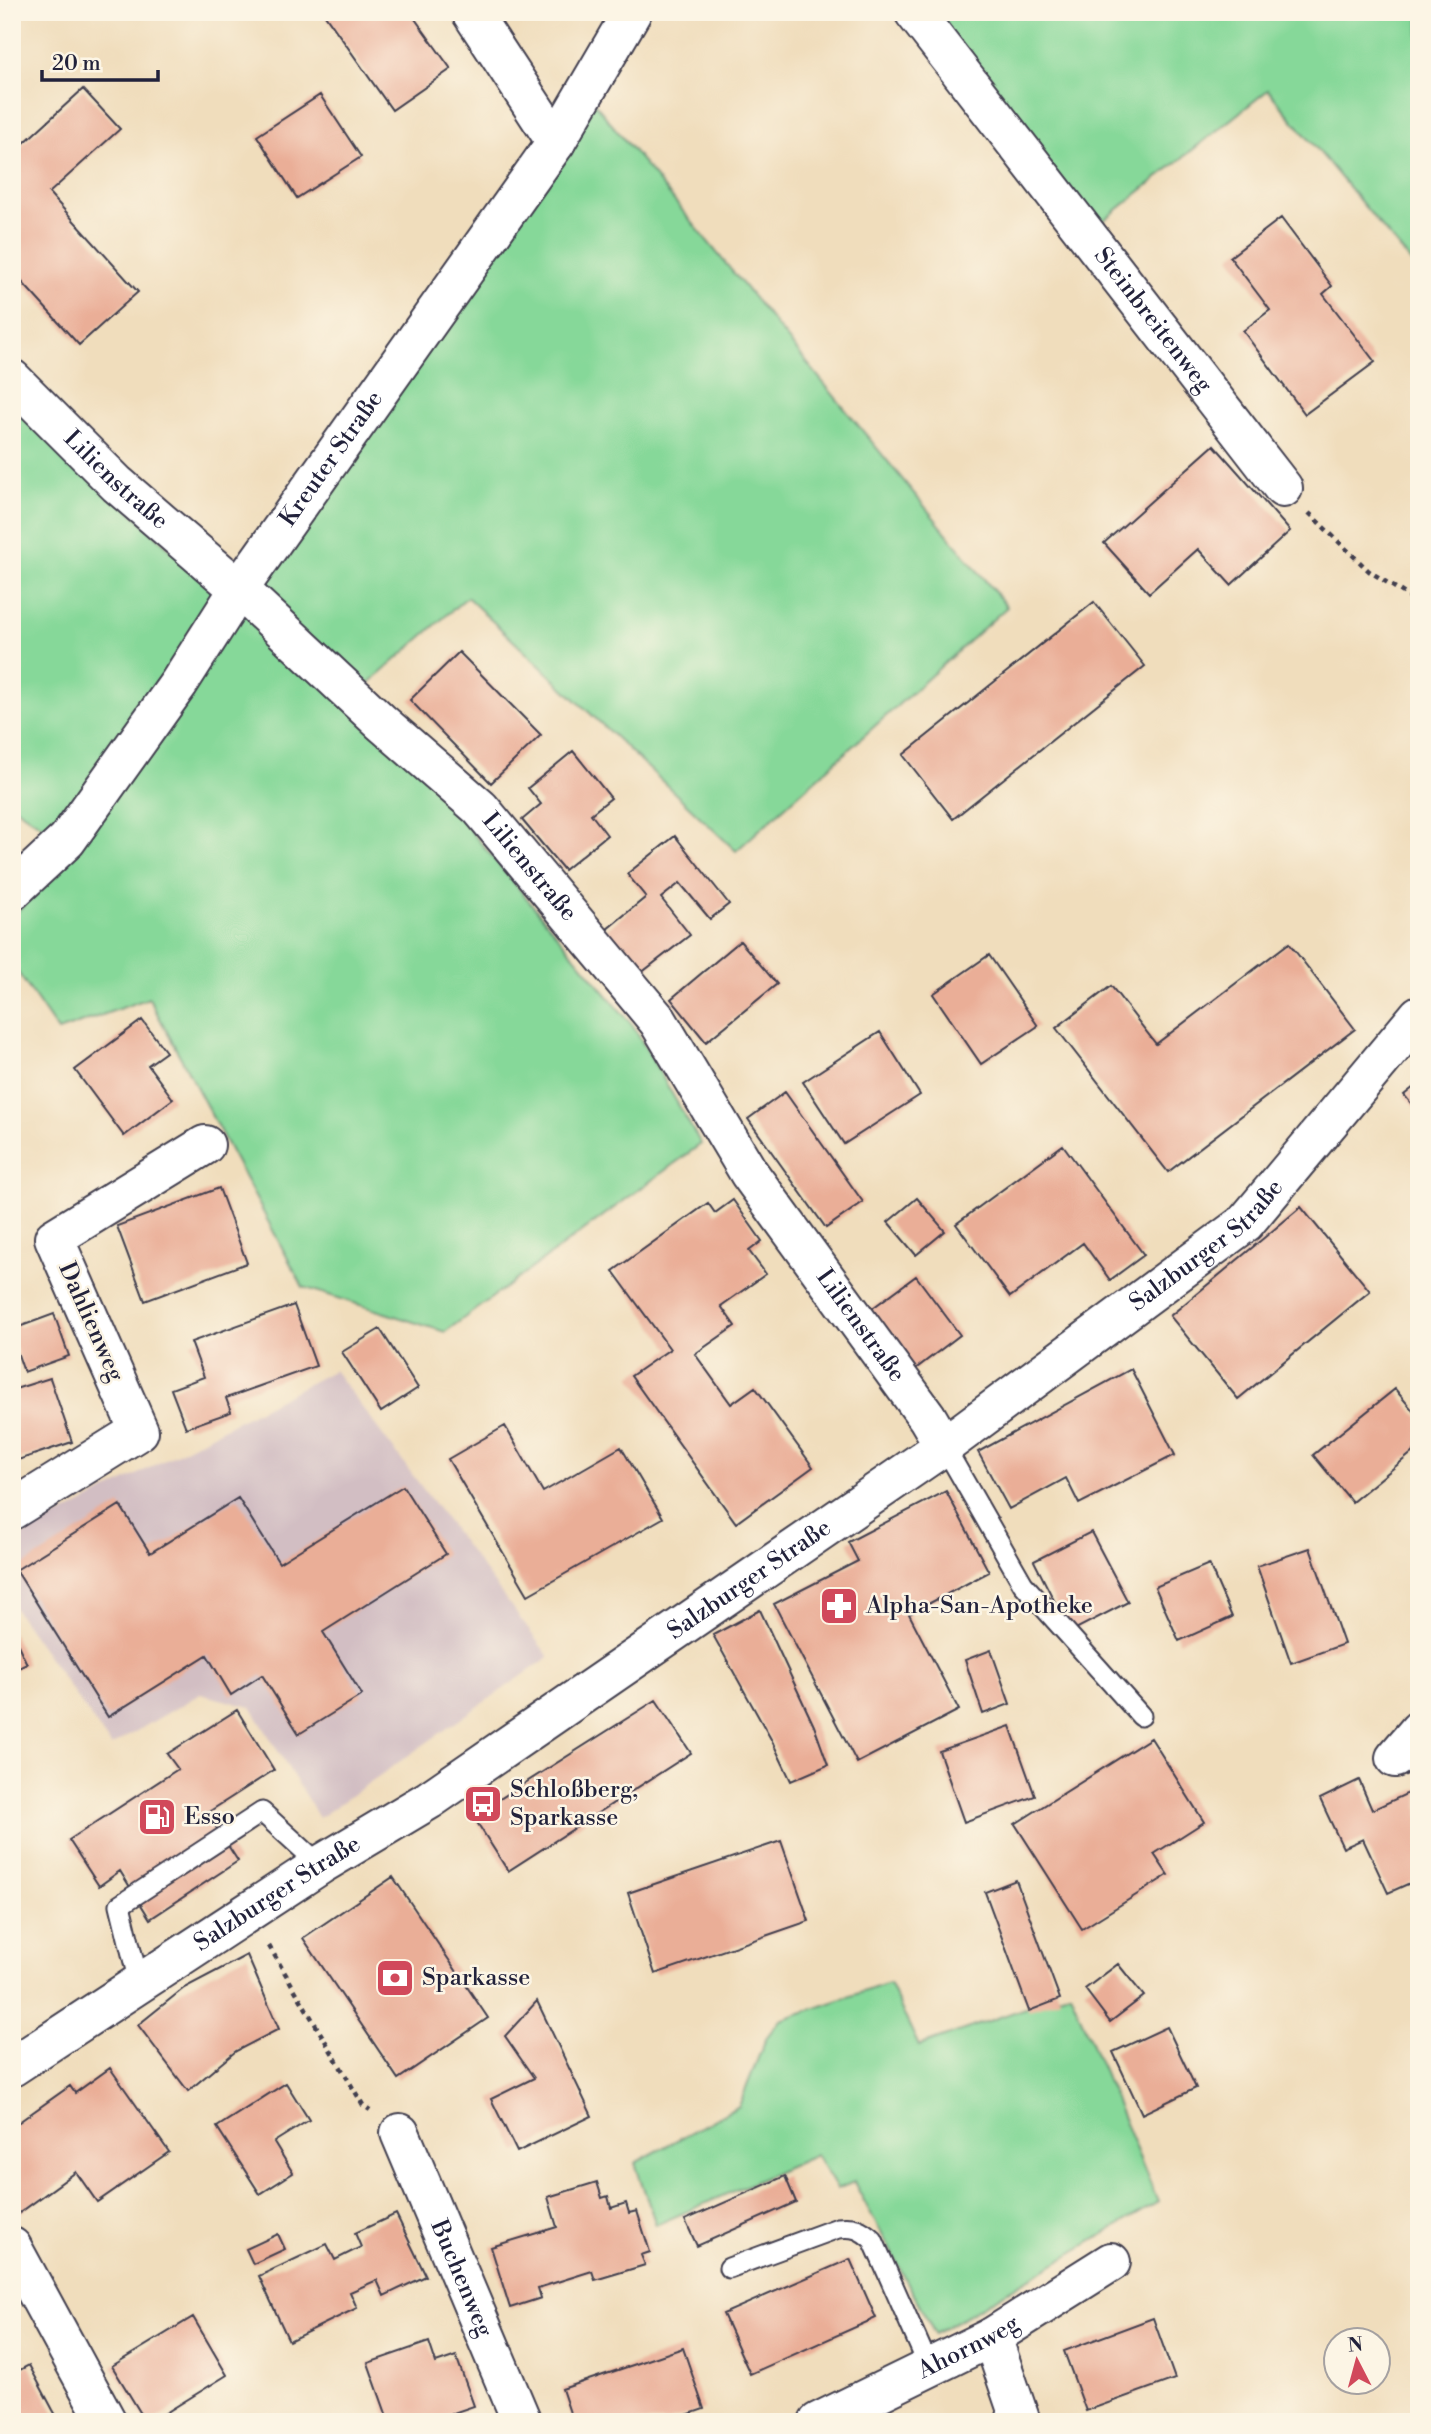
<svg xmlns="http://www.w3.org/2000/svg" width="1431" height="2434" viewBox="0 0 1431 2434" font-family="'Libre Bodoni',serif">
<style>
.industrial{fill:#d2bec3}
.green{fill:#86d899;stroke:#547d6a;stroke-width:2}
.building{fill:#eaae97}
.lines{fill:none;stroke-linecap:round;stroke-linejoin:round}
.lane-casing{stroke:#413e4e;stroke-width:23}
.street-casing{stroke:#413e4e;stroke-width:42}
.secondary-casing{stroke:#413e4e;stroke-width:42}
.path{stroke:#413e4e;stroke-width:4.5;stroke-dasharray:5 5;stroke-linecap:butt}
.lane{stroke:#fff;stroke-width:19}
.street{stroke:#fff;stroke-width:38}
.secondary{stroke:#fff;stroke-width:38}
.labels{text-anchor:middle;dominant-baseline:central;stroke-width:5;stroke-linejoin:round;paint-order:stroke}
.street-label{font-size:24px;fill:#22223b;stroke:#fcf5e5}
.poi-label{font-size:24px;fill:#22223b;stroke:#fcf5e5;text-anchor:start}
</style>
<rect width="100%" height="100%" fill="#fcf5e5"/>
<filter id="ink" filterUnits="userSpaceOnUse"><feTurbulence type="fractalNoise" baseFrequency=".0143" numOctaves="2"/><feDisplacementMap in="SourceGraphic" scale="14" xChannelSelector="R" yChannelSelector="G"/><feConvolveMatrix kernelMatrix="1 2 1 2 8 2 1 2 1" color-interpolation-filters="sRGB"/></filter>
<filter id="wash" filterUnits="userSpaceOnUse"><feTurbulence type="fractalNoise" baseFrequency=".00686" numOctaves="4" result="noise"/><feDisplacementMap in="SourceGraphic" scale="28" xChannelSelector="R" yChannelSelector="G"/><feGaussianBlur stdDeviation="1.57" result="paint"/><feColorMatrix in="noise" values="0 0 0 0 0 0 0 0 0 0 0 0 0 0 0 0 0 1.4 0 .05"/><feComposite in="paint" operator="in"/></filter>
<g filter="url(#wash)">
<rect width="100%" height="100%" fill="#f0ddbc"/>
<path class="industrial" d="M334,1370L549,1657L319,1818L251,1707L200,1694L111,1746L12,1605V1541Z"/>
<path class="green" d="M918,12H1419V272L1268,90L1089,232Z
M591,99L1007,607L736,851L467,597L357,694L633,1026L701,1144L445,1332L303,1287L149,998L58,1031L12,964V917L77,850L12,805V398L211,588L228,618Z
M889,1983L919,2046L1070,1992L1158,2202L935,2334L854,2182L837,2189L816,2155L656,2225L635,2163L739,2106L766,2038L780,2020Z"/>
<g id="blocks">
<path class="building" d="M323,12H410L451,69L392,110Z
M83,89L120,129L49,193L138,292L79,345L12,271V154Z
M320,95L361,157L297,198L257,136Z
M1281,218L1332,286L1323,294L1375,362L1305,414L1243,331L1270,310L1230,257Z
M1214,445L1290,531L1231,585L1198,549L1149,593L1104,543Z
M1094,602L1145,666L953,819L903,755Z
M459,652L541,735L491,783L410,700Z
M573,751L611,798L591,814L607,835L564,870L522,820L541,804L528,788Z
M675,836L729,904L710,919L680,883L661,898L690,935L641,973L606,930L646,897L627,874Z
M740,941L777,984L706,1042L671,999Z
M1289,943L1355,1029L1168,1172L1056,1028L1111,986L1156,1044Z
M989,955L1038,1026L981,1064L933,994Z
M142,1020L166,1052L148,1065L173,1099L124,1136L75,1070Z
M880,1032L920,1095L844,1144L803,1082Z
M1419,1083V1113L1404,1095Z
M785,1092L863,1202L826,1228L748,1119Z
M1063,1145L1144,1255L1110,1280L1083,1243L1010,1297L956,1224Z
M219,1188L247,1263L145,1301L117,1226Z
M917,1198L945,1231L916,1255L888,1222Z
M733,1200L762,1241L749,1251L766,1274L721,1306L735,1326L695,1354L731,1404L755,1387L813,1467L736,1523L631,1376L670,1349L613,1271L708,1203L715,1213Z
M1301,1207L1370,1291L1238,1399L1170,1316Z
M916,1276L960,1335L914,1370L870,1310Z
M294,1305L316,1366L226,1398L231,1412L186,1428L171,1389L204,1377L191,1342Z
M12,1308L19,1327L54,1314L69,1356L24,1372L15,1346L12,1347Z
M380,1329L418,1388L381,1412L342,1352Z
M1131,1369L1175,1455L1079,1504L1066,1478L1009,1509L978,1452Z
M50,1378L72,1442L12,1462V1390Z
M1395,1389L1419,1418V1447L1352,1502L1313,1455Z
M505,1426L543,1492L621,1447L663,1518L528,1595L448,1459Z
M403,1486L446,1554L323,1632L362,1695L299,1734L262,1675L231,1695L207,1655L108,1717L16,1570L120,1505L150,1553L238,1498L279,1563Z
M946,1491L989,1572L909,1614L959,1710L857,1763L774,1604L858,1561L848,1542Z
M1091,1532L1128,1602L1070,1632L1034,1561Z
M1310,1548L1344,1644L1291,1663L1257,1566Z
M1209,1564L1232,1617L1179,1641L1155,1587Z
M760,1610L814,1726L828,1765L791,1781L772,1741L713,1635Z
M12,1632L27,1664L12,1671Z
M991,1650L1010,1704L983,1714L965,1660Z
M656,1700L691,1753L508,1871L473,1816Z
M237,1710L274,1770L207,1813L238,1861L150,1919L120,1871L99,1886L69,1840L178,1769L167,1754Z
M1010,1726L1035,1796L964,1822L939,1751Z
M1151,1738L1204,1822L1154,1854L1168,1875L1082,1929L1015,1824Z
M1359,1780L1372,1810L1419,1788V1879L1388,1893L1363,1839L1343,1848L1320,1799Z
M781,1841L809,1921L655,1974L628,1893Z
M393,1877L488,2018L398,2079L303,1938Z
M1016,1880L1060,1999L1029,2011L985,1892Z
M247,1955L279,2029L236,2051L188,2091L138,2025L184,1988Z
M1118,1964L1144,1996L1110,2022L1085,1989Z
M537,2001L592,2116L517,2152L491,2099L534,2078L505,2036Z
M1167,2027L1196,2088L1142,2114L1113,2052Z
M110,2068L169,2152L97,2202L76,2172L18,2214L12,2206V2127L70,2086L75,2093Z
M286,2083L309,2120L274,2142L293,2173L260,2194L217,2127Z
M785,2176L796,2202L697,2246L685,2220Z
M597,2182L602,2198L608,2196L611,2208L626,2203L629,2213L637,2211L650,2252L641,2255L645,2265L595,2280L592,2271L538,2288L541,2298L510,2308L491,2247L557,2227L548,2197Z
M396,2214L426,2276L384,2296L377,2280L350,2292L357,2308L289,2341L259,2276L327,2244L335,2260L361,2247L355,2233Z
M278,2234L285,2249L253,2264L246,2249Z
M850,2259L876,2318L750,2374L723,2314Z
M193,2317L227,2375L151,2422H146L112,2366Z
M1153,2318L1175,2379L1086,2411L1064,2351Z
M429,2342L436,2363L456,2356L474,2406L427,2422H389L368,2363Z
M683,2348L704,2409L666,2422H573L562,2389Z
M29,2365L53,2410L60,2422H12V2374Z"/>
</g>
</g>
<g filter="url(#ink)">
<use href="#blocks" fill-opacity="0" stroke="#413e4e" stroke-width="2"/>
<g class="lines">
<defs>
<path id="lane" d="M944,1446L1023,1584L1141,1716
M139,1983L120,1905L262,1812L320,1865
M729,2268L838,2228C854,2226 861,2229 873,2240L929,2367"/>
<g id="street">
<path d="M471,12L556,142"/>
<path id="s1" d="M914,12L1283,488"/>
<path id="s2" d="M12,379L117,484L239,589L381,722L480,808L658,1021L749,1173L927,1417L944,1446"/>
<path id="s3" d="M12,891L67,840L179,683L239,589L556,142L632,12"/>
<path d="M12,1510L139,1431L54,1238L205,1145"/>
<path d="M1395,1758L1419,1730"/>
<path id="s4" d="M400,2133L522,2422"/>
<path d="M12,2247L107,2422"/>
<path d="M992,2337L1021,2422"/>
<path id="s5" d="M818,2422L992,2337L1111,2262"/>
</g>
<g id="secondary">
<path id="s6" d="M12,2067L320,1865L429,1800L944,1446L1245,1223L1419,1015"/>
</g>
</defs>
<use href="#lane" class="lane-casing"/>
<use href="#street" class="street-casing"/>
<use href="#secondary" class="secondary-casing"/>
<path class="path" d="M1309,513L1369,571L1419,603
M269,1946L363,2105L370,2110"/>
<use href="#lane" class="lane"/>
<use href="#street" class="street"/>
<use href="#secondary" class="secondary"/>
</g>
</g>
<defs>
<symbol id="pharmacy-square" viewBox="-11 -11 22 22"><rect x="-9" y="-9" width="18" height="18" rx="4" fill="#d1495b" stroke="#fcf5e5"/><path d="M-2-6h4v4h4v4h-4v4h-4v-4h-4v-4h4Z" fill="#fff"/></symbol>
<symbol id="bus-square" viewBox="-11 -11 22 22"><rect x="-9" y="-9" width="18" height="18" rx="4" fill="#d1495b" stroke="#fcf5e5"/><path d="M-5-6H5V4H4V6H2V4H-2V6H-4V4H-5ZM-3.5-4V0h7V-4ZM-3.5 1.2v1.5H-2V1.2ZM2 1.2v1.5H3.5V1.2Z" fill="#fff"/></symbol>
<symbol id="fuel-square" viewBox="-11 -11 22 22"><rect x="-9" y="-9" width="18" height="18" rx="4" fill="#d1495b" stroke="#fcf5e5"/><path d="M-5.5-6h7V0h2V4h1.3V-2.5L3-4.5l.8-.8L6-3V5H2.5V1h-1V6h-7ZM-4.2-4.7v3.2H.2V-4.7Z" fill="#fff"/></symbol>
<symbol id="bank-square" viewBox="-11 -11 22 22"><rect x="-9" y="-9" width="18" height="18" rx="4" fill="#d1495b" stroke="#fcf5e5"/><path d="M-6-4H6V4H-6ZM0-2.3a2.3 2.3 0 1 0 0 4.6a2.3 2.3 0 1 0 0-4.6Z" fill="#fff"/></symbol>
</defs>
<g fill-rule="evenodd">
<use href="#pharmacy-square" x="817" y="1584" width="44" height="44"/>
<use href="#bus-square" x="461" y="1782" width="44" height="44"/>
<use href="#fuel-square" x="135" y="1795" width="44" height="44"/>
<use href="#bank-square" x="373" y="1956" width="44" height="44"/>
</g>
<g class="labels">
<g class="street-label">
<text stroke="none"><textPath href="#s1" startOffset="390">Steinbreitenweg</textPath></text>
<text stroke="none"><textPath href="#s3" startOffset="539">Kreuter Straße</textPath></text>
<text stroke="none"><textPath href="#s2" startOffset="145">Lilienstraße</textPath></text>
<text stroke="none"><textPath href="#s2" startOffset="712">Lilienstraße</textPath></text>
<text stroke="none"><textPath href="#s6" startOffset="1451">Salzburger Straße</textPath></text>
<text transform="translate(91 1322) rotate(66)">Dahlienweg</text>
<text stroke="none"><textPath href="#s2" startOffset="1279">Lilienstraße</textPath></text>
<text stroke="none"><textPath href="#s6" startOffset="884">Salzburger Straße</textPath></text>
<text stroke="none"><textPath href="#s6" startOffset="317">Salzburger Straße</textPath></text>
<text stroke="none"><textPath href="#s4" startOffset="158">Buchenweg</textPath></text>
<text stroke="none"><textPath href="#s5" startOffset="168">Ahornweg</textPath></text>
</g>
<g class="poi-label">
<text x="866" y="1606">Alpha-San-Apotheke</text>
<text x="510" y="1790">Schloßberg,<tspan x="510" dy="28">Sparkasse</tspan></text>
<text x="184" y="1817">Esso</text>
<text x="422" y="1978">Sparkasse</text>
</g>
</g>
<rect width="1431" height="2434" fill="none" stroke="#fcf5e5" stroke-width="42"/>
<g transform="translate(1357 2361) rotate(354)"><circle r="33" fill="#fcf5e5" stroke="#a5a1a1" stroke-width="2"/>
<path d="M0-5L12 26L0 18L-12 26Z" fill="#d1495b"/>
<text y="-10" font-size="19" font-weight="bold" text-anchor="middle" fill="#22223b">N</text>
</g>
<path d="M42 70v10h116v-10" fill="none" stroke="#22223b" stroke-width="3.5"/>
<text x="52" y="70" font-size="21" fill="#22223b" stroke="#fcf5e5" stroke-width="5" paint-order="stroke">20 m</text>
</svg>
